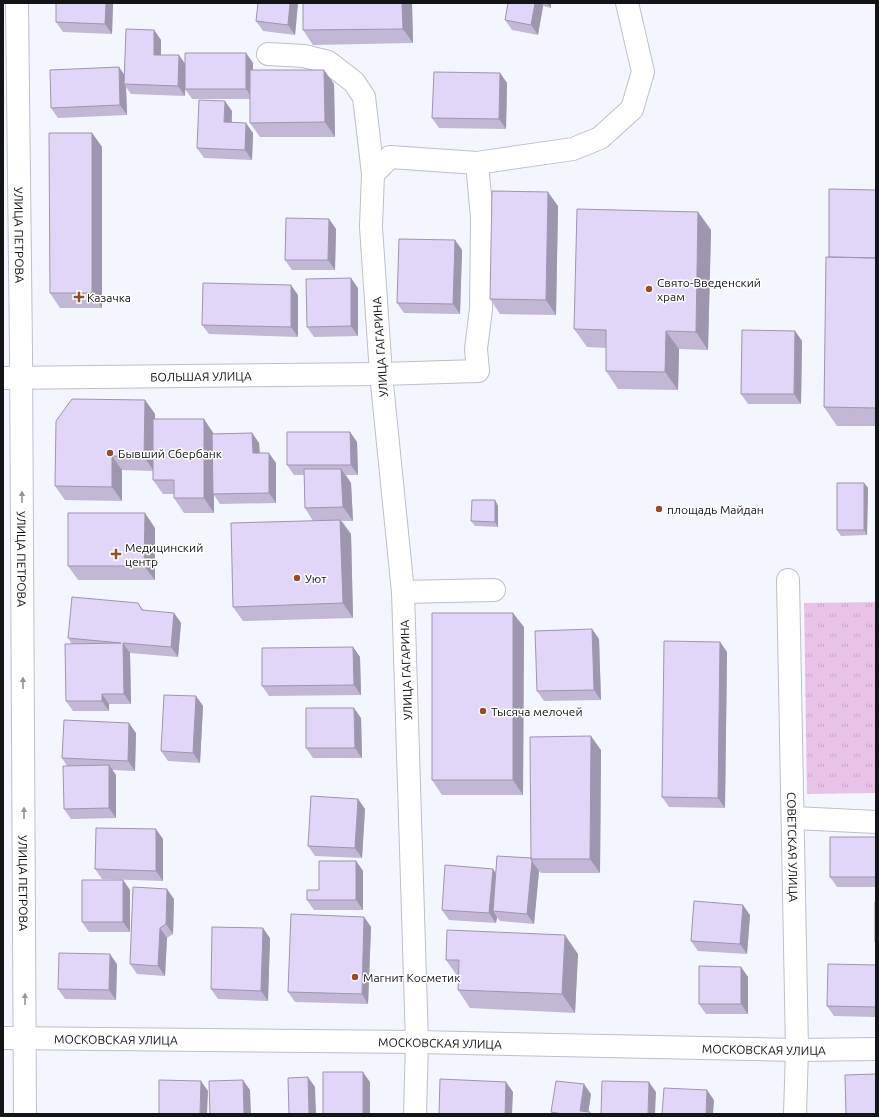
<svg xmlns="http://www.w3.org/2000/svg" width="879" height="1117" viewBox="0 0 879 1117" font-family="Ubuntu,sans-serif">
<style>
.park{fill:url(#park-tufts)}
.lines{fill:none;stroke-linecap:round;stroke-linejoin:round}
.minor-casing{stroke:#bdbfca;stroke-width:24}
.minor{stroke:#fff;stroke-width:22}
.wall{fill:#c2b7d5}
.shaded-wall{fill:#9e95ae}
.building{fill:#e1d5f8;stroke:#9e95ae}
.oneway{fill:#959597}
.poi-dot{fill:#954e29;stroke:#fff;stroke-width:1.5}
.labels{text-anchor:middle;dominant-baseline:central;stroke-width:3;stroke-linejoin:round;paint-order:stroke}
.street-label{font-size:12px;fill:#131418;stroke:#fff}
.poi-label{font-size:12px;fill:#131418;stroke:#fff;text-anchor:start}
</style>
<defs>
<pattern id="park-tufts" width="24" height="20" patternUnits="userSpaceOnUse"><rect width="24" height="20" fill="#e8c3e7"/><path d="M3 7l-1-3M5 7V3M7 7l1-3M15 17l-1-3M17 17v-4M19 17l1-3" fill="none" stroke="#c6a7c5"/></pattern>
</defs>
<rect width="100%" height="100%" fill="#f4f6ff"/>
<path class="park" d="M876,602V793L807,794L804,603Z"/>
<g class="lines">
<defs>
<g id="minor">
<path id="s1" d="M17,3L21,350L25,1114"/>
<path d="M268,54L304,56L328,62L354,82L364,97L373,174"/>
<path id="s2" d="M3,378L381,374L478,371L476,349L481,309L482,218L477,163L573,149L600,138L632,109L643,72L627,3"/>
<path id="s3" d="M788,580L797,1050L795,1114"/>
<path d="M403,592L494,590"/>
<path d="M794,818L876,822"/>
<path id="s4" d="M3,1038L417,1042L797,1050L876,1049"/>
<path d="M415,1114L417,1042L403,592L381,374L371,227L373,174L390,157L477,163"/>
</g>
</defs>
<use href="#minor" class="minor-casing"/>
<use href="#minor" class="minor"/>
</g>
<path class="wall" d="M113,3L112,34L63,32L56,22Z
M258,3H298L295,35L263,31L256,21Z
M412,3L413,43L313,45L303,30Z
M508,3H551V8L543,6L538,35L512,30L505,20Z
M154,30L161,40V55L185,64L246,53L253,63V70H324L334,84L335,137H260L250,123V99H192L185,89V96L131,94L126,87L127,115L58,118L51,108L125,75Z
M500,73L507,83L506,129L439,128L432,118Z
M232,111V122L253,133L252,160L204,158L197,148Z
M92,133L102,147V308H60L50,293Z
M876,190V426H837L824,407L829,257Z
M558,206L556,315L500,314L490,299Z
M698,212L711,230L708,350L679,349L678,390L618,389L606,371V348L587,347L574,329Z
M329,219L336,229L335,270H292L285,260Z
M455,240L462,250L460,314L404,313L397,303Z
M358,288V336L314,337L307,327Z
M298,295V337L209,334L202,325Z
M795,331L802,341L801,404H748L741,394Z
M145,400L155,414V419L214,434L252,433L259,443L260,453L276,463V503L220,504L214,495V513H184L174,498V494H163L153,480V471L122,470V501L65,500L55,486Z
M350,432L357,442L358,475H346L351,483L353,521H342L351,534L353,618L243,621L233,607L313,521L305,508L304,475H294L287,465Z
M864,483L868,488L867,535L841,536L837,530Z
M495,500L498,506V527L475,526L471,521Z
M155,528V580H78L68,566Z
M138,603L144,611L174,613L181,623L178,657L130,653L131,704H109V711H73L66,701L72,644L68,638Z
M524,627L523,795H442L432,780Z
M592,629L599,639L601,700L544,701L537,691Z
M720,642L727,652L725,808L669,807L662,797Z
M353,647L360,657L361,695L269,696L262,686Z
M196,696L203,706L200,763L168,761L161,751Z
M361,718L362,758H313L306,748Z
M136,733L135,771L112,770L116,775V818L71,819L64,809L67,766L62,758Z
M601,750L600,873H541L539,871L534,924L500,921L497,917L496,923L449,920L442,910L496,873L531,858Z
M358,799L365,809L362,858L315,856L308,846Z
M876,837V887H837L830,877Z
M163,839V881L102,879L95,869Z
M356,861L363,871V910H314L307,900Z
M123,880L130,890V932H89L82,922Z
M174,899L173,934L167,938L165,976L137,974L130,964Z
M750,915L747,954L698,951L691,941Z
M364,917L371,927L368,1004L295,1002L288,992Z
M270,938L268,1001L218,999L211,989Z
M578,954L575,1013L470,1008L458,990V977L446,960Z
M117,964L116,1000L65,999L58,989Z
M876,965V1017L834,1016L827,1006Z
M741,967L748,977V1014H706L699,1004Z
M591,1094L588,1112H590L591,1114H553L551,1112Z"/>
<path class="shaded-wall" d="M106,3H113L112,34L105,24Z
M290,3H298L295,35L288,25Z
M402,3H412L413,43L403,29Z
M535,3H541L543,6L538,35L531,25Z
M547,3H551V8Z
M154,30L161,40V65L154,55Z
M246,53L253,63V99L246,89Z
M179,55L186,65L185,96L178,86Z
M119,67L126,77L124,84L126,87L127,115L120,105Z
M324,70L334,84L335,137L325,122Z
M500,73L507,83L506,129L499,119Z
M225,101L232,111L231,132L224,122Z
M246,123L253,133L252,160L245,150Z
M92,133L102,147V308L92,293Z
M548,192L558,206L556,315L546,300Z
M698,212L711,230L708,350L696,332Z
M329,219L336,229L335,270L328,260Z
M455,240L462,250L460,314L453,304Z
M351,278L358,288V336L351,326Z
M291,285L298,295V337L291,327Z
M666,331L679,349L678,390L665,372Z
M795,331L802,341L801,404L794,394Z
M145,400L155,414L154,471L144,457Z
M204,419L214,434L213,494L214,495V513L204,498Z
M350,432L357,442L358,475L351,465Z
M252,433L259,443L260,463L253,453Z
M269,453L276,463V503L269,493Z
M112,456L122,470V501L112,487Z
M341,469L351,483L353,521L343,507Z
M864,483L868,488L867,535L864,530Z
M495,500L498,506V527L495,522Z
M145,513L155,528V580L144,566Z
M340,520L351,534L353,618L343,603Z
M174,613L181,623L178,657L171,647Z
M513,613L524,627L523,795L513,780Z
M592,629L599,639L601,700L594,690Z
M720,642L727,652L725,808L718,798Z
M123,643L130,653L131,704L124,694Z
M353,647L360,657L361,695L354,685Z
M102,694L109,704V711L102,701Z
M196,696L203,706L200,763L193,753Z
M354,708L361,718L362,758L355,748Z
M129,723L136,733L135,771L128,761Z
M591,736L601,750L600,873L590,859Z
M109,765L116,775V818L109,808Z
M358,799L365,809L362,858L355,848Z
M156,829L163,839V881L156,871Z
M356,861L363,871V910L356,900Z
M532,861L539,871L534,924L527,914Z
M493,869L500,879L493,911L497,917L496,923L489,913Z
M123,880L130,890V932L123,922Z
M167,889L174,899L173,934L166,924Z
M743,905L750,915L747,954L740,944Z
M364,917L371,927L368,1004L362,994Z
M160,928L167,938L165,976L158,966Z
M263,928L270,938L268,1001L261,991Z
M565,935L578,954L575,1013L562,994Z
M110,954L117,964L116,1000L109,990Z
M741,967L748,977V1014L741,1004Z
M363,1072L370,1082V1114H363Z
M308,1077L315,1087L316,1114H309Z
M243,1080L250,1090L251,1114H244Z
M201,1081L208,1091L207,1114H200Z
M506,1082L513,1092L512,1114H505Z
M649,1082L656,1092L655,1114H648Z
M584,1084L591,1094L588,1114L580,1111Z
M707,1090L714,1100L713,1114H706Z"/>
<path class="building" d="M56,3H106L105,24L56,22Z
M258,3H290L288,25L256,21Z
M303,3H402L403,29L303,30Z
M508,3H535L531,25L505,20Z
M126,29L154,30V55H179L178,86L124,84Z
M185,53H246V89H185Z
M119,67L120,105L51,108L50,70Z
M250,70H324L325,122L250,123Z
M434,72L500,73L499,119L432,118Z
M199,100L225,101L224,122L246,123L245,150L197,148Z
M49,133H92V293H50Z
M829,189L876,190V258L829,257Z
M492,191L548,192L546,300L490,299Z
M577,209L698,212L696,332L666,331L665,372L606,371V330L574,329Z
M286,218L329,219L328,260H285Z
M399,239L455,240L453,304L397,303Z
M826,257L876,258V408L824,407Z
M351,278V326L307,327L306,279Z
M203,283L291,285V327L202,325Z
M742,330L795,331L794,394H741Z
M72,399L145,400L144,457L112,456V487L55,486L56,421Z
M153,419H204V498H174V480H153Z
M287,432H350L351,465H287Z
M252,433L253,453H269V493L213,494L212,434Z
M304,469H341L343,507L305,508Z
M837,483H864V530H837Z
M472,500H495V522L471,521Z
M68,513H145L144,566H68Z
M340,520L343,603L233,607L231,523Z
M72,597L138,603L142,610L174,613L171,647L123,643L124,694H102V701H66L65,644L121,643L68,638Z
M432,613H513V780H432Z
M592,629L594,690L537,691L535,631Z
M664,641L720,642L718,798L662,797Z
M353,647L354,685L262,686V648Z
M164,695L196,696L193,753L161,751Z
M306,708H354L355,748H306Z
M64,720L129,723L128,761L62,758Z
M591,736L590,859H531L530,737Z
M109,765V808L64,809L63,766Z
M311,796L358,799L355,848L308,846Z
M96,828L156,829V871L95,869Z
M830,837H876V877H830Z
M497,856L531,858L532,861L527,914L493,911Z
M319,861H356V900H307V890H319Z
M445,865L493,869L489,913L442,910Z
M82,880H123V922H82Z
M133,887L167,889L166,924L160,928L158,966L130,964Z
M694,901L743,905L740,944L691,941Z
M875,902H876V942H875Z
M291,914L364,917L362,994L288,992Z
M212,927L263,928L261,991L211,989Z
M447,930L565,935L562,994L458,990L459,960H446Z
M59,953L110,954L109,990L58,989Z
M828,964L876,965V1007L827,1006Z
M699,966L741,967V1004H699Z
M323,1072H363V1114H323Z
M876,1074V1114H846L845,1075Z
M308,1077L309,1114H289L288,1078Z
M440,1079L506,1082L505,1114H439Z
M159,1080L201,1081L200,1114H159Z
M243,1080L244,1114H210L209,1081Z
M556,1081L584,1084L580,1111L590,1112L589,1114H563L551,1112Z
M602,1081L649,1082L648,1114H601Z
M664,1088L707,1090L706,1114H662Z"/>
<defs><path id="oneway-solid" d="M-6-.8H1V-3.2L6.5 0L1 3.2V.8H-6Z"/></defs>
<g class="oneway">
<use href="#oneway-solid" transform="translate(22 497) rotate(-90)"/>
<use href="#oneway-solid" transform="translate(23 683) rotate(-90)"/>
<use href="#oneway-solid" transform="translate(24 813) rotate(-90)"/>
<use href="#oneway-solid" transform="translate(25 999) rotate(-90)"/>
</g>
<g class="poi-dot">
<circle cx="649" cy="289" r="4"/>
<path d="M77 291h4v4h4v4h-4v4h-4v-4h-4v-4h4z"/>
<circle cx="110" cy="453" r="4"/>
<circle cx="659" cy="509" r="4"/>
<path d="M114 548h4v4h4v4h-4v4h-4v-4h-4v-4h4z"/>
<circle cx="297" cy="578" r="4"/>
<circle cx="483" cy="711" r="4"/>
<circle cx="355" cy="977" r="4"/>
</g>
<g class="labels">
<g class="street-label">
<text stroke="none"><textPath href="#s1" startOffset="232">УЛИЦА ПЕТРОВА</textPath></text>
<text transform="translate(380 347) rotate(-94)">УЛИЦА ГАГАРИНА</text>
<text stroke="none"><textPath href="#s2" startOffset="198">БОЛЬШАЯ УЛИЦА</textPath></text>
<text stroke="none"><textPath href="#s1" startOffset="556">УЛИЦА ПЕТРОВА</textPath></text>
<text transform="translate(406 670) rotate(-92)">УЛИЦА ГАГАРИНА</text>
<text stroke="none"><textPath href="#s3" startOffset="267">СОВЕТСКАЯ УЛИЦА</textPath></text>
<text stroke="none"><textPath href="#s1" startOffset="880">УЛИЦА ПЕТРОВА</textPath></text>
<text stroke="none"><textPath href="#s4" startOffset="113">МОСКОВСКАЯ УЛИЦА</textPath></text>
<text stroke="none"><textPath href="#s4" startOffset="437">МОСКОВСКАЯ УЛИЦА</textPath></text>
<text stroke="none"><textPath href="#s4" startOffset="761">МОСКОВСКАЯ УЛИЦА</textPath></text>
</g>
<g class="poi-label">
<text x="657" y="282">Свято-Введенский<tspan x="657" dy="14">храм</tspan></text>
<text x="87" y="297">Казачка</text>
<text x="118" y="453">Бывший Сбербанк</text>
<text x="667" y="509">площадь Майдан</text>
<text x="125" y="547">Медицинский<tspan x="125" dy="14">центр</tspan></text>
<text x="305" y="578">Уют</text>
<text x="491" y="711">Тысяча мелочей</text>
<text x="363" y="977">Магнит Косметик</text>
</g>
</g>
<rect width="879" height="1117" fill="none" stroke="#131418" stroke-width="8"/>
</svg>
